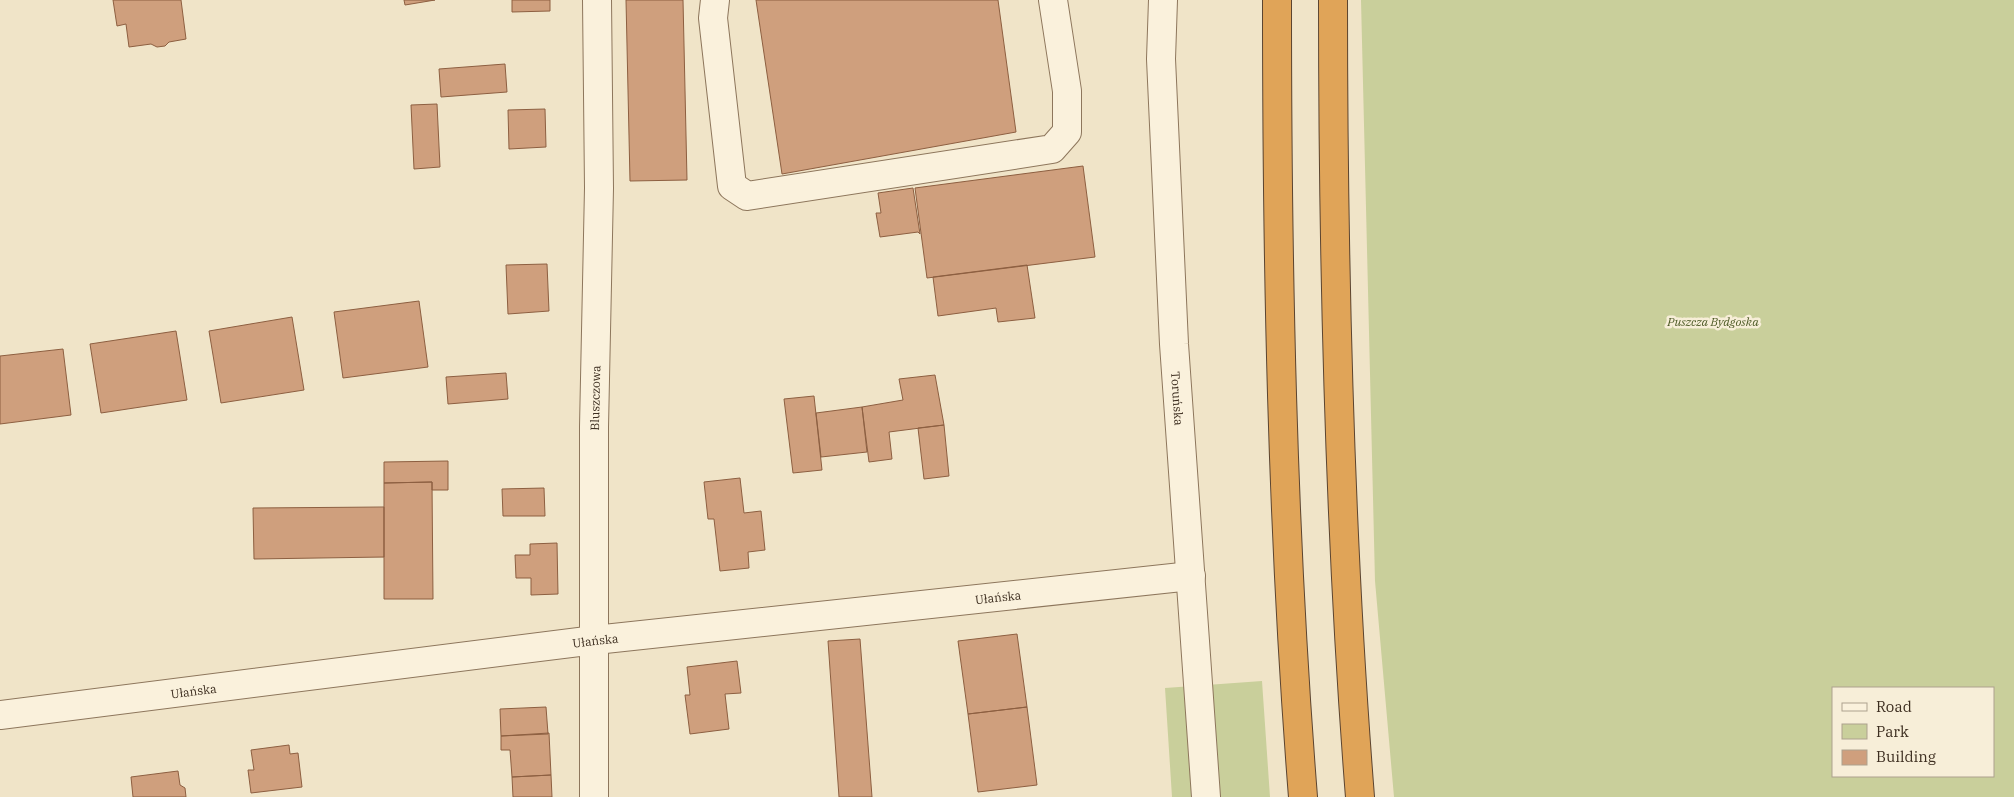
<svg xmlns="http://www.w3.org/2000/svg" width="2014" height="797" viewBox="0 0 2014 797" font-family="'IBM Plex Serif',serif">
<style>
.green{fill:#c9cf9b;fill-rule:evenodd}
.building{fill:#cf9f7d;stroke:#8d5f41}
.lines{fill:none;stroke-linecap:round;stroke-linejoin:round}
.minor-casing{stroke:#8d765c;stroke-width:30}
.highway-casing{stroke:#5b4430;stroke-width:30}
.minor{stroke:#faf1dc;stroke-width:28}
.highway{stroke:#e0a458;stroke-width:28}
.labels{text-anchor:middle;dominant-baseline:central;stroke-width:5;stroke-linejoin:round;paint-order:stroke}
.park-label{font-size:12px;font-style:italic;fill:#4d5a26;stroke:#f7eed8}
.street-label{font-size:12px;fill:#3d2e20;stroke:#f7eed8}
</style>
<rect width="100%" height="100%" fill="#f0e4c8"/>
<path class="green" d="M1361,0H2014V797H1394L1375,581ZM1833,688H1993V776H1833Z
M1262,681L1270,797H1172L1165,688Z"/>
<path class="building" d="M113,0H181L186,39L169,42L165,46L157,47L151,44L129,47L126,24L117,26Z
M404,0H435L405,5Z
M512,0H550V11L512,12Z
M626,0H683L687,180L630,181Z
M756,0H998L1016,132L782,174Z
M505,64L507,92L441,97L439,69Z
M437,104L440,167L414,169L411,105Z
M545,109L546,147L509,149L508,110Z
M1083,166L1095,257L927,278L915,188Z
M913,188L920,234L918,232L880,237L876,213H881L878,193Z
M547,264L549,311L508,314L506,265Z
M1027,265L1035,318L998,322L996,308L938,316L933,277Z
M419,301L428,367L343,378L334,312Z
M292,317L304,390L221,403L209,331Z
M176,331L187,400L101,413L90,344Z
M63,349L71,415L0,424V356Z
M506,373L508,399L448,404L446,377Z
M935,375L944,425L889,432L892,459L869,462L862,407L903,400L899,379Z
M814,396L822,470L793,473L784,399Z
M862,407L867,452L821,457L816,413Z
M944,425L949,476L924,479L918,428Z
M448,461V490H432V482L384,483V462Z
M740,478L744,513L761,511L765,550L748,552L749,568L720,571L714,519H708L704,482Z
M432,482L433,599H384V483Z
M544,488L545,516H503L502,489Z
M384,507V557L254,559L253,508Z
M557,543L558,594L531,595V578H516L515,555H530V544Z
M1017,634L1027,707L968,714L958,641Z
M860,639L872,797H839L828,641Z
M737,661L741,693L725,694L729,729L690,734L685,695H690L687,667Z
M546,707L548,734L501,736L500,709Z
M1027,707L1037,785L978,792L968,714Z
M549,733L551,775L512,777L510,750H501V736Z
M289,745L290,754L298,753L302,787L251,793L248,770H254L251,750Z
M178,771L180,785L185,788L186,797H133L131,777Z
M551,775L552,797H513L512,777Z"/>
<g class="lines">
<defs>
<g id="minor">
<path d="M715,0L713,18L732,186L747,196L1052,149L1067,132V91L1053,0"/>
<path id="s1" d="M1163,0L1161,59L1174,344L1206,797"/>
<path id="s2" d="M0,715L595,640L1191,576"/>
<path id="s3" d="M594,797V427L599,188L597,0"/>
</g>
<path id="highway" d="M1277,0C1277,266 1282,532 1303,797
M1333,0C1333,266 1339,532 1360,797"/>
</defs>
<use href="#minor" class="minor-casing"/>
<use href="#highway" class="highway-casing"/>
<use href="#minor" class="minor"/>
<use href="#highway" class="highway"/>
</g>
<g class="labels">
<g class="park-label">
<text x="1713" y="321">Puszcza Bydgoska</text>
</g>
<g class="street-label">
<text stroke="none"><textPath href="#s3" startOffset="399">Bluszczowa</textPath></text>
<text stroke="none"><textPath href="#s1" startOffset="399">Toruńska</textPath></text>
<text stroke="none"><textPath href="#s2" startOffset="1005">Ułańska</textPath></text>
<text stroke="none"><textPath href="#s2" startOffset="600">Ułańska</textPath></text>
<text stroke="none"><textPath href="#s2" startOffset="195">Ułańska</textPath></text>
</g>
</g>
<rect x="1832" y="687" width="162" height="90" fill="#f7eed8" stroke="#ada18e"/>
<rect x="1842" y="703" width="25" height="8" fill="#faf1dc" stroke="#ada18e"/>
<text x="1876" y="712" font-size="15" fill="#3d2e20">Road</text>
<rect x="1842" y="724" width="25" height="15" fill="#c9cf9b" stroke="#ada18e"/>
<text x="1876" y="737" font-size="15" fill="#3d2e20">Park</text>
<rect x="1842" y="750" width="25" height="15" fill="#cf9f7d" stroke="#ada18e"/>
<text x="1876" y="762" font-size="15" fill="#3d2e20">Building</text>
</svg>
